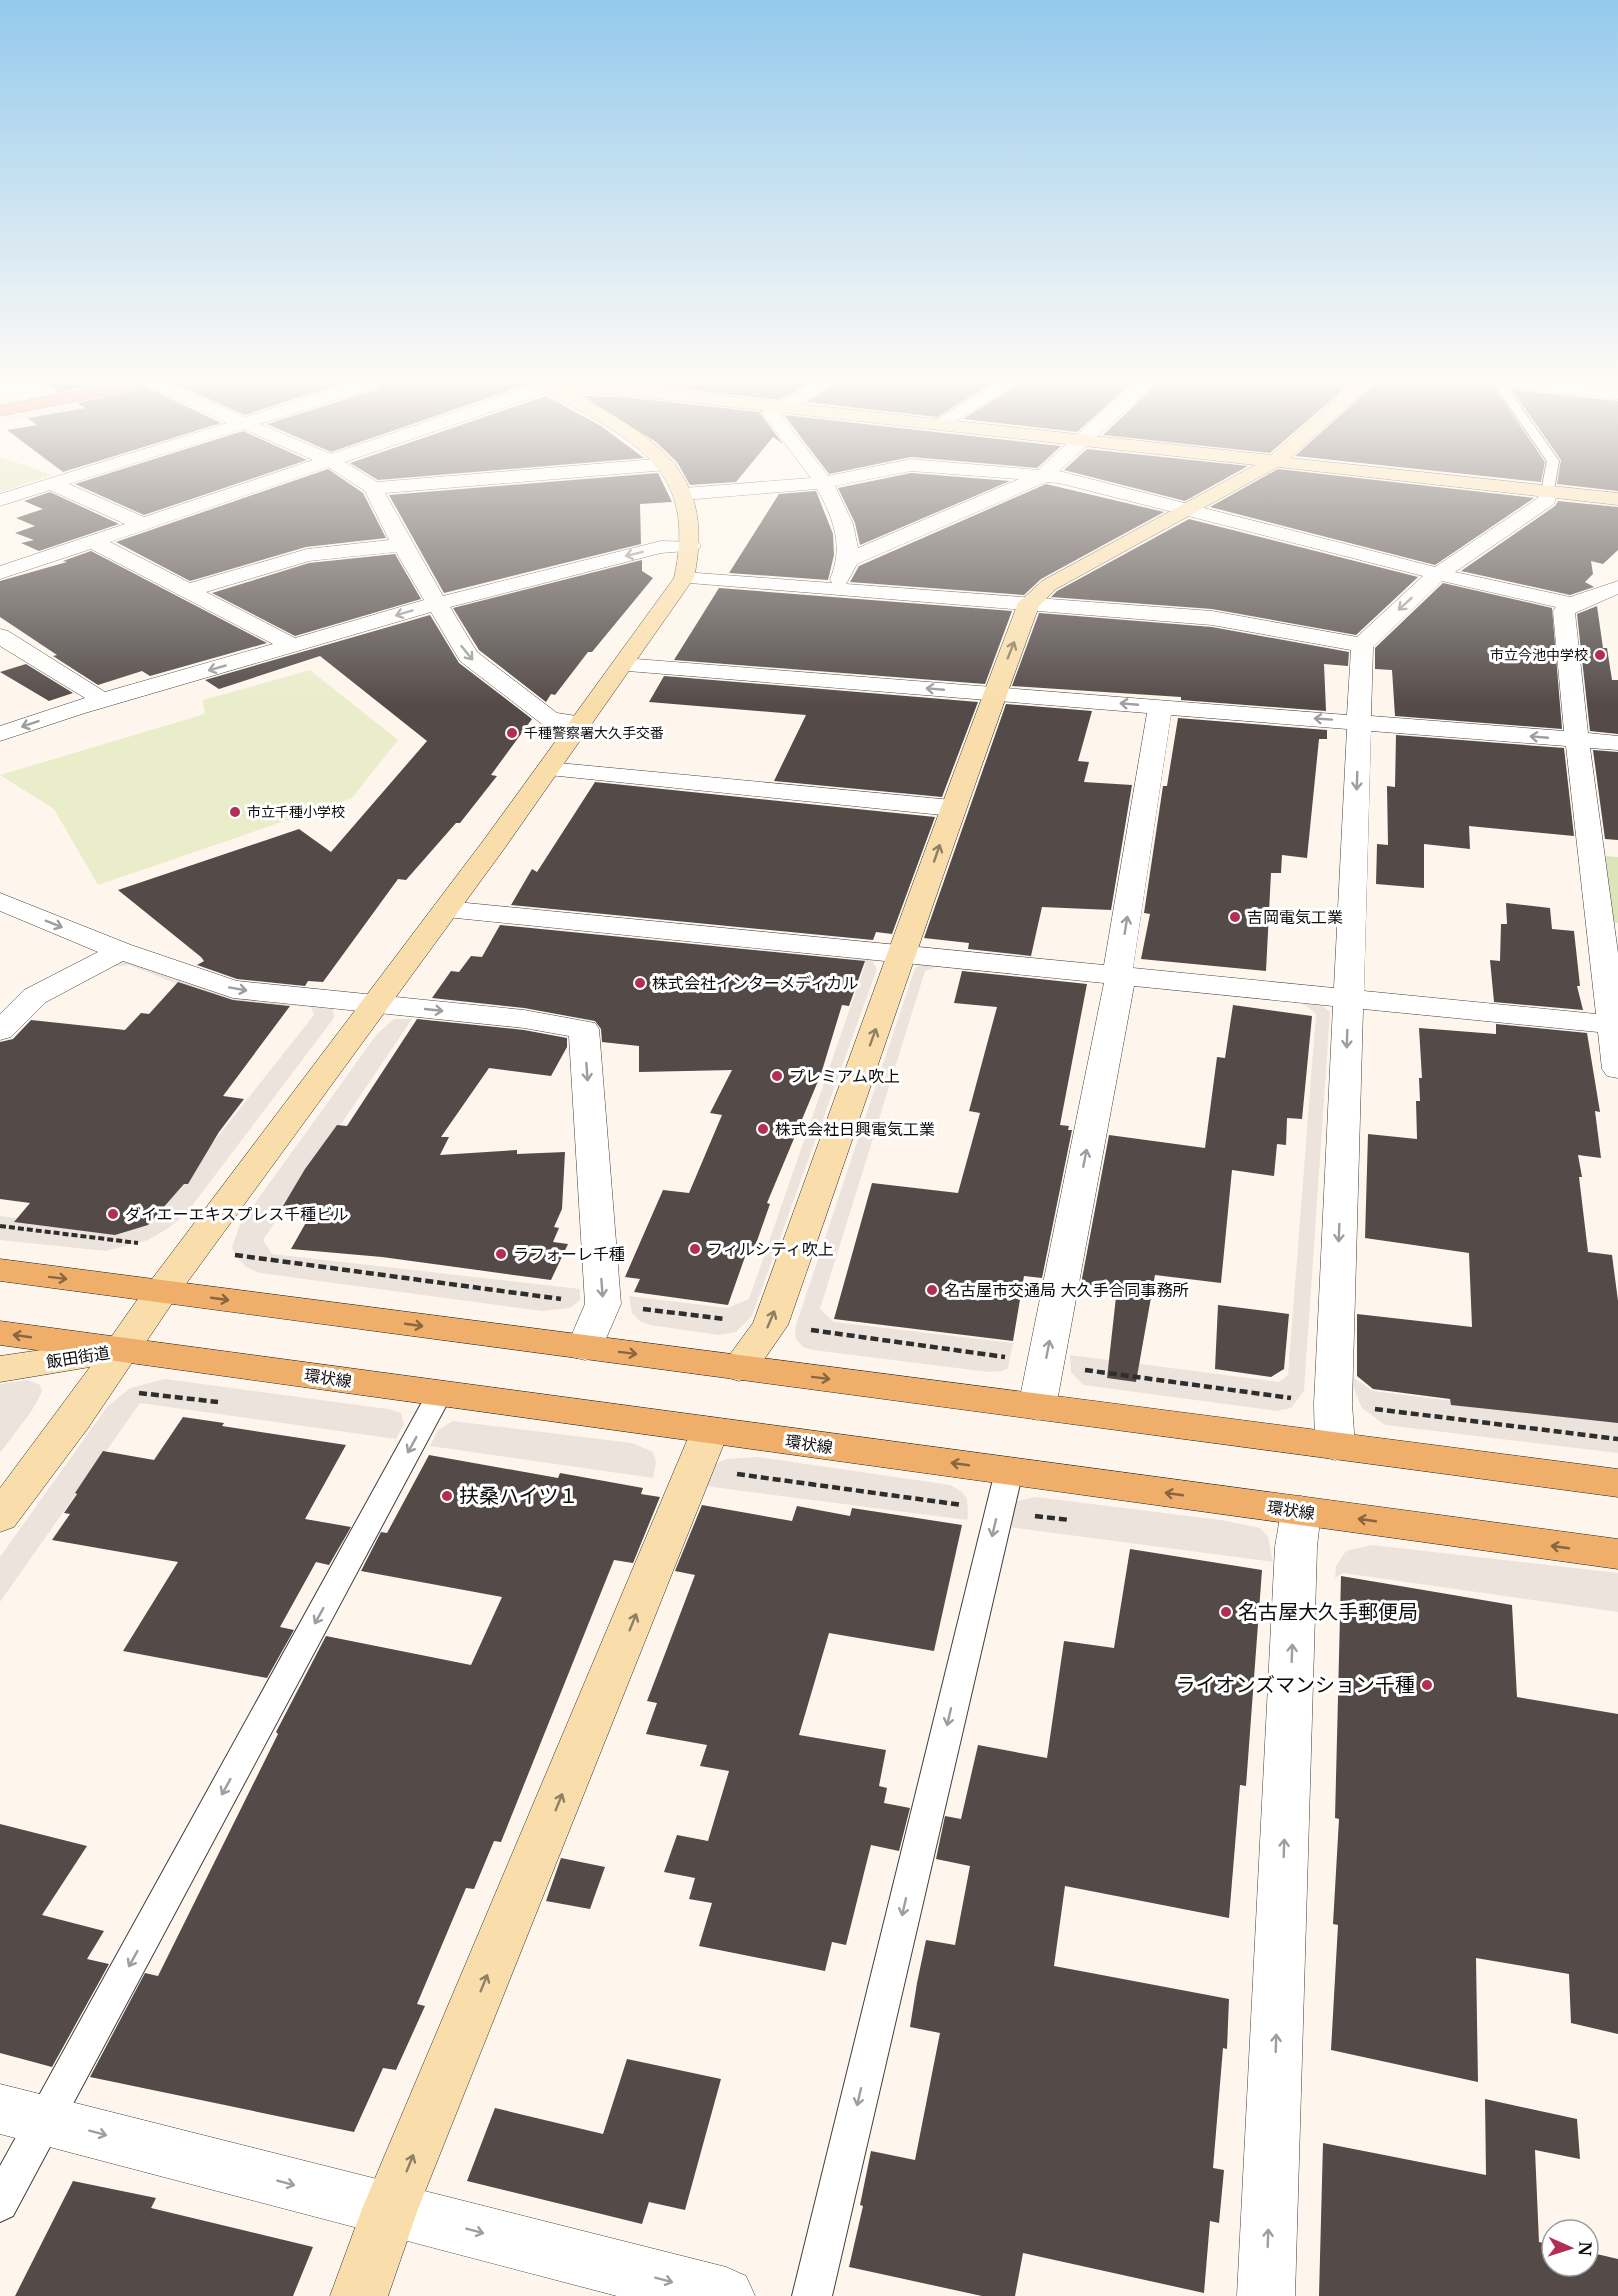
<svg xmlns="http://www.w3.org/2000/svg" width="1618" height="2296" viewBox="0 0 1618 2296" font-family="'Libre Baskerville','Noto Sans JP',serif">
<style>
.green{fill:#dbe5b8}
.pitch{fill:#eaedca}
.plaza{fill:#ece4dc}
.building{fill:#544b49}
.lines{fill:none;stroke-linecap:round;stroke-linejoin:round}
.lane-casing{stroke:#3f3f3f;stroke-width:2}
.street-casing{stroke:#3f3f3f;stroke-width:1}
.secondary-casing{stroke:#2e2e2e;stroke-width:1}
.primary-casing{stroke:#1d1d1d;stroke-width:1}
.highway-casing{stroke:#1d1d1d;stroke-width:1}
.path-far1{stroke:#2e2e2e;stroke-width:4;stroke-dasharray:6 3;stroke-linecap:butt}
.path{stroke:#2e2e2e;stroke-width:4.5;stroke-dasharray:8 4;stroke-linecap:butt}
.lane{fill:#fff;fill-rule:evenodd}
.street{fill:#fff;fill-rule:evenodd}
.secondary{fill:#f9deab;fill-rule:evenodd}
.primary{fill:#efaf6b;fill-rule:evenodd}
.highway{fill:#ea7c5e;fill-rule:evenodd}
.oneway{stroke:#9e9e9e}
.oneway2{stroke:#8e8063}
.oneway3{stroke:#896640}
.poi-dot{fill:#b22e54;stroke:#fff;stroke-width:2}
.labels{text-anchor:middle;dominant-baseline:central;stroke-width:6;stroke-linejoin:round;paint-order:stroke}
.far-poi-label{font-size:14px;fill:#0c0c0c;stroke:#fff;text-anchor:start}
.poi-label{font-size:16px;fill:#0c0c0c;stroke:#fff;text-anchor:start}
.street-label{font-size:16px;fill:#0c0c0c;stroke:#fff}
.near-poi-label{font-size:20px;fill:#0c0c0c;stroke:#fff;text-anchor:start}
</style>
<rect width="100%" height="100%" fill="#fef6ec"/>
<path class="green" d="M0,457L53,475L0,492Z
M1605,856L1618,857V923L1612,922Z"/>
<path class="pitch" d="M310,670L398,740L352,798L98,885L54,809L0,775L205,714L203,700Z"/>
<path class="plaza" d="M90,383H113L0,405V400Z
M141,391L158,393L0,423V418Z
M857,959L872,960L877,969L752,1316L736,1332L719,1335L650,1325L640,1321L632,1313L629,1296L727,1308L749,1299L865,965Z
M120,962L140,963L190,984L195,982L333,1008L334,1018L185,1215L167,1229L148,1240L106,1251L0,1240V1216L118,1231L151,1221L314,1015L311,1007L218,1000L129,965L112,967Z
M922,963L941,965L925,971L820,1309L834,1322L1013,1343L1008,1368L1002,1371L989,1372L813,1350L803,1347L796,1339L795,1328L915,968Z
M1303,1003L1321,1005L1330,1012L1304,1391L1291,1408L1277,1411L1083,1385L1071,1372L1070,1355L1279,1382L1288,1375L1316,1014Z
M394,1019H412L263,1240L272,1254L580,1289V1300L570,1308L542,1311L260,1273L246,1267L235,1255L232,1247L240,1224L377,1034Z
M1347,1373L1373,1391L1618,1422V1453L1385,1425L1362,1408Z
M165,1379L388,1409L401,1413L404,1424L396,1439L140,1403L0,1602V1557L107,1407L130,1388Z
M28,1380L40,1385L42,1392L31,1412L0,1453V1384Z
M453,1421L632,1443L653,1452L656,1462L653,1478L430,1446L438,1430Z
M758,1457L950,1485L962,1492L967,1499L968,1516L967,1520L705,1486L715,1465L726,1459Z
M1035,1497L1221,1520L1260,1528L1268,1537L1273,1562L1000,1526L1010,1503Z
M1372,1545L1618,1573V1612L1343,1573L1335,1578L1336,1566L1346,1551Z"/>
<path class="building" d="M45,383H102L59,392Z
M173,383H343L245,415Z
M381,383H529V384L331,452L267,424L378,389Z
M629,383H809L779,400Z
M838,383H993L937,417L806,402Z
M1021,383H1132L1077,432L963,419Z
M1158,383H1351L1270,453L1103,435Z
M1376,383H1491L1545,462L1541,482L1295,456Z
M1510,387L1515,390L1618,401V491L1557,484L1561,460Z
M148,388L221,423L63,472L7,430L37,425L28,418L85,408L77,403Z
M546,396L601,426L644,458L378,480L350,463Z
M583,396L623,397L759,412L783,444L773,437L736,482L690,485L677,462L656,442Z
M784,415L1061,446L1037,468L911,457L829,474Z
M243,431L307,460L144,515L75,484Z
M1087,449L1248,466L1185,501L1064,470Z
M328,469L363,493L386,538L306,547L190,581L116,542Z
M1278,469L1534,498L1435,565L1210,507Z
M658,473L672,502L640,504L641,544L444,593L389,495Z
M911,473L1010,481L860,545L855,523L838,488Z
M1046,484L1164,512L1041,579L1024,595L850,582L859,566Z
M816,491L833,534L834,555L828,580L729,573L779,494Z
M50,492L119,524L39,551L21,543L34,540L15,533L35,526L16,518L43,509L24,501Z
M1558,501L1618,507V550L1603,564L1591,561L1593,574L1585,582L1594,587L1570,595L1461,571L1555,506Z
M1189,519L1418,577L1356,635L1212,609L1051,597L1057,591Z
M91,551L267,643L150,676L142,671L98,685L53,656L57,655L0,617V581L67,562L63,561Z
M395,554L421,599L295,636L212,593L309,563Z
M642,560V571L653,578L592,652H588L555,695L551,694L546,702L479,650L453,608Z
M1443,583L1552,608L1562,729L1395,716L1392,670L1375,669V648Z
M719,588L1012,611L985,684L674,660Z
M1597,606L1603,648H1607L1612,680H1618V734L1590,731L1577,614Z
M1039,613L1212,627L1349,652L1348,666L1324,664L1326,711L1181,700V697L1012,686Z
M430,615L459,663L532,719L491,775L497,776L460,823H456L406,880L398,879L323,982L308,981L305,986L237,979L197,965L204,961L201,957L118,890L299,829L331,852L427,741L320,656L219,689L205,680Z
M26,664L73,693L49,701L0,672Z
M664,676L978,702L942,797L774,781L806,715L649,702Z
M1006,704L1092,711L1078,761L1089,762L1084,782L1132,785L1111,910L1042,907L1031,956L968,949L969,943L924,938Z
M1178,718L1327,730V739H1319L1307,858L1282,855L1281,873H1271L1266,971L1141,959L1150,914L1144,913L1163,786H1167Z
M1396,735L1564,748L1574,836L1469,826L1470,849L1424,844V888L1376,884L1377,844L1388,845L1387,786L1395,787Z
M1593,750L1618,752V840L1605,839Z
M595,782L935,817L892,934L876,932L873,940L511,905L532,869L537,872Z
M1506,903L1550,908L1552,929L1574,931L1580,986H1577L1583,1010L1494,1002L1490,960L1500,961L1501,924H1507Z
M500,925L865,961L849,1006L842,1005L821,1074L767,1203L770,1204L752,1255L746,1254L728,1305L634,1292L640,1279L625,1277L663,1190L689,1193L722,1115L710,1113L732,1070L639,1072V1046L602,1042L601,1029L595,1021L524,1008L432,998L451,971L459,972L471,956L482,957Z
M962,971L1087,984L1060,1125L1069,1126L1068,1130H1072L1042,1278L1024,1276L1013,1341L834,1319L872,1183L958,1193L980,1113L969,1111L997,1007L954,1003Z
M178,982L233,1000L290,1006L223,1096L244,1099L219,1132L188,1184H184L148,1225L115,1235L14,1222L30,1203L0,1199V1042L13,1039L31,1020L125,1030L141,1013L149,1014Z
M1233,1005L1312,1016L1302,1119L1287,1118L1286,1145L1277,1144L1274,1176L1232,1170L1221,1283L1155,1275L1136,1382L1107,1378L1117,1288L1081,1284L1109,1135L1205,1148L1217,1057L1225,1058Z
M417,1019L524,1030L567,1038V1047L551,1076L489,1068L441,1137H449L440,1155L517,1150V1154L565,1152L562,1209L554,1227L559,1228L553,1242L568,1244L551,1280L382,1257L291,1249L313,1210L283,1206L305,1169L337,1125L347,1126Z
M1496,1024L1587,1033L1600,1112L1595,1111L1601,1158L1578,1155L1582,1177H1579L1588,1252L1612,1255L1618,1301V1423L1451,1405L1450,1399L1373,1389L1357,1376V1314L1472,1327L1469,1253L1365,1238L1368,1134L1417,1139L1416,1101H1420L1419,1078H1422L1419,1028L1496,1034Z
M1218,1305L1289,1314L1284,1369L1271,1377L1215,1369Z
M183,1417L224,1423L222,1426L346,1445L305,1519L351,1527L329,1565L316,1562L280,1627L294,1630L267,1678L123,1651L178,1562L52,1540L70,1514L64,1513L77,1494L75,1493L103,1451L154,1460Z
M429,1455L558,1478L560,1473L643,1488L641,1494L660,1497L633,1563L614,1560L501,1842L494,1841L474,1889L466,1888L417,2004L425,2006L396,2070L383,2068L354,2132L90,2077L145,1973L158,1976L278,1734L276,1732L326,1636L471,1665L502,1597L361,1571L381,1532L387,1533Z
M702,1505L792,1521L797,1506L850,1516L852,1508L962,1525L934,1651L829,1633L799,1735L886,1750L879,1786L887,1788L884,1803L910,1808L899,1851L871,1845L846,1945L832,1942L825,1971L699,1946L712,1903L689,1899L695,1878L664,1872L677,1835L708,1841L729,1771L700,1766L707,1745L646,1734L657,1703L647,1701L695,1575L675,1571Z
M1130,1549L1262,1570L1246,1786L1240,1785L1229,1918L1065,1886L1054,1966L1229,1999L1227,2049L1223,2048L1213,2168L1224,2170L1219,2223L1210,2221L1204,2293L1023,2253L1015,2296H982L849,2267L863,2206L860,2205L871,2151L915,2160L940,2033L910,2027L917,1983L926,1940L955,1945L970,1866L936,1859L945,1816L961,1819L978,1745L1047,1758L1064,1641L1114,1648Z
M1341,1576L1512,1605L1517,1697L1618,1714V2034L1571,2023L1569,1974L1476,1958L1478,2082L1331,2050L1338,1925L1333,1924L1339,1819L1335,1818Z
M0,1824L87,1846L42,1915L104,1931L87,1959L109,1964L52,2067L0,2053Z
M561,1858L605,1867L590,1909L546,1901Z
M627,2059L721,2079L685,2210L649,2202L642,2224L467,2181L495,2108L603,2134Z
M1485,2099L1577,2119L1580,2159L1535,2150L1539,2242L1552,2245V2266H1588V2252L1618,2259V2296H1319L1323,2143L1486,2175Z
M73,2181L156,2198L151,2208L313,2247L293,2296H15Z"/>
<g class="lines">
<defs>
<path id="lane" d="M1493,383H1504L1559,461L1553,495L1548,496L1541,492L1547,461Z
M440,1384L449,1387L453,1393L13,2216L0,2222V2166L427,1393L431,1387Z
M1009,1461L1019,1464L1023,1471L832,2296H792L995,1471L999,1464Z"/>
<path id="street" d="M143,383H166L245,417L352,383H379L377,387L260,424L331,454L540,383H556L557,386L555,390L345,462L377,482L667,458L676,464L667,470L385,493L443,596L661,541L698,542L701,546L698,550L661,553L450,607L477,652L557,713L589,718L593,723L589,728L581,730L542,724L460,661L431,612L85,713L0,741V726L85,698L0,646V629L8,631L105,692L273,644L91,549L0,579V566L125,524L50,490L0,506V494L227,423ZM243,429L313,460L144,517L69,484ZM328,467L365,491L389,540L307,549L190,583L110,542ZM396,552L424,600L295,638L206,592L309,561Z
M814,383H836L780,414L828,476L911,459L1038,470L1125,391L1136,383H1156L1059,471L1435,567L1538,498L1541,488L1548,486L1558,492L1554,504L1455,572L1570,597L1618,581V594L1575,613L1588,733L1618,736V750L1590,748L1618,953V1078L1607,1076L1602,1069L1598,1032L1363,1009L1352,1404L1355,1446L1349,1456L1335,1460L1321,1456L1315,1446L1314,1404L1333,1006L1134,986L1056,1407L1051,1416L1037,1420L1023,1416L1018,1407L1104,983L446,917L436,915L432,909L436,903L446,901L1104,965L1147,713L615,670L612,665L615,660L623,658L1347,715L1351,650L1212,625L677,582L674,578L677,574L684,572L832,583L830,579C844,547 834,519 817,489L684,500L674,494L684,488L811,478L761,412ZM911,471L1019,479L858,548L853,524L835,486ZM1046,482L1059,483L1423,576L1357,637L1212,611L846,584L857,564ZM1442,581L1556,607L1553,611L1564,731L1371,716L1373,647ZM1171,715L1347,729L1334,988L1133,968ZM1371,731L1566,746L1596,1014L1364,991Z
M998,383H1019L944,428L938,429L929,424Z
M1507,383H1567L1618,389V399L1515,388Z
M548,762L952,800L961,803L965,808L961,813L952,816L539,774L536,769L539,764Z
M0,893L131,945L237,981L524,1010L595,1023L599,1029L621,1304L598,1357L585,1360L572,1357L566,1348L585,1304L569,1036L524,1028L233,998L123,961L46,1002L11,1037L0,1040V1014L24,990L98,952L0,911Z
M1301,1496L1315,1501L1321,1511L1317,1547L1295,2296H1237L1275,1547L1281,1511L1287,1501Z
M0,2084L726,2267L746,2276L755,2296H617L0,2134Z"/>
<path id="secondary" d="M531,383L623,385L1271,455L1355,383H1374L1290,458L1618,493V505L1278,467L1056,589L1039,606C952,844 872,1085 788,1325L752,1377L739,1381L726,1377L720,1368L753,1323C841,1083 926,842 1018,603L1042,581L1255,465L623,395L574,393C657,439 716,472 694,578L504,849L175,1299L88,1428L14,1527L0,1532V1488L90,1367L0,1382V1356L109,1340L149,1283L486,837L674,578C695,483 652,451 575,408C564,401 538,391 531,383Z
M710,1417L724,1421L729,1431L418,2209L388,2296H330L362,2209L691,1431L696,1421Z"/>
<path id="primary" d="M0,1259L1618,1469V1497L0,1281Z
M0,1321L1618,1539V1569L0,1345Z"/>
<path id="highway" d="M116,383H152L144,388L0,416V406Z"/>
</defs>
<use href="#lane" class="lane-casing"/>
<use href="#street" class="street-casing"/>
<use href="#secondary" class="secondary-casing"/>
<use href="#primary" class="primary-casing"/>
<use href="#highway" class="highway-casing"/>
<path class="path-far1" d="M0,1226L138,1243"/>
<path class="path" d="M235,1255L561,1299
M643,1309L725,1319
M811,1330L1005,1357
M1085,1370L1291,1398
M139,1393L218,1402
M1375,1409L1618,1439
M737,1474L962,1505
M1035,1516L1070,1520"/>
<use href="#lane" class="lane"/>
<use href="#street" class="street"/>
<use href="#secondary" class="secondary"/>
<use href="#primary" class="primary"/>
<use href="#highway" class="highway"/>
</g>
<defs><path id="oneway-shaft" d="M-6 0H5M1.5-3L5.5 0L1.5 3" fill="none" stroke-width="1.6" stroke-linecap="round" stroke-linejoin="round" transform="scale(1.5)"/></defs>
<g class="oneway">
<use href="#oneway-shaft" transform="translate(634 554) rotate(166)"/>
<use href="#oneway-shaft" transform="translate(1405 604) rotate(137)"/>
<use href="#oneway-shaft" transform="translate(404 613) rotate(163)"/>
<use href="#oneway-shaft" transform="translate(467 653) rotate(51)"/>
<use href="#oneway-shaft" transform="translate(217 668) rotate(164)"/>
<use href="#oneway-shaft" transform="translate(935 689) rotate(-175)"/>
<use href="#oneway-shaft" transform="translate(1129 704) rotate(-175)"/>
<use href="#oneway-shaft" transform="translate(1323 719) rotate(-176)"/>
<use href="#oneway-shaft" transform="translate(30 724) rotate(161)"/>
<use href="#oneway-shaft" transform="translate(1539 737) rotate(-175)"/>
<use href="#oneway-shaft" transform="translate(1357 781) rotate(92)"/>
<use href="#oneway-shaft" transform="translate(54 924) rotate(22)"/>
<use href="#oneway-shaft" transform="translate(1126 925) rotate(-81)"/>
<use href="#oneway-shaft" transform="translate(238 989) rotate(10)"/>
<use href="#oneway-shaft" transform="translate(434 1010) rotate(6)"/>
<use href="#oneway-shaft" transform="translate(1347 1039) rotate(92)"/>
<use href="#oneway-shaft" transform="translate(587 1072) rotate(86)"/>
<use href="#oneway-shaft" transform="translate(1085 1158) rotate(-79)"/>
<use href="#oneway-shaft" transform="translate(1339 1233) rotate(92)"/>
<use href="#oneway-shaft" transform="translate(602 1288) rotate(86)"/>
<use href="#oneway-shaft" transform="translate(1048 1349) rotate(-79)"/>
<use href="#oneway-shaft" transform="translate(412 1445) rotate(119)"/>
<use href="#oneway-shaft" transform="translate(994 1528) rotate(103)"/>
<use href="#oneway-shaft" transform="translate(319 1616) rotate(119)"/>
<use href="#oneway-shaft" transform="translate(1292 1653) rotate(-88)"/>
<use href="#oneway-shaft" transform="translate(949 1717) rotate(103)"/>
<use href="#oneway-shaft" transform="translate(226 1787) rotate(119)"/>
<use href="#oneway-shaft" transform="translate(1284 1848) rotate(-88)"/>
<use href="#oneway-shaft" transform="translate(904 1907) rotate(103)"/>
<use href="#oneway-shaft" transform="translate(133 1959) rotate(119)"/>
<use href="#oneway-shaft" transform="translate(1276 2043) rotate(-88)"/>
<use href="#oneway-shaft" transform="translate(859 2097) rotate(103)"/>
<use href="#oneway-shaft" transform="translate(98 2133) rotate(15)"/>
<use href="#oneway-shaft" transform="translate(286 2183) rotate(15)"/>
<use href="#oneway-shaft" transform="translate(475 2231) rotate(15)"/>
<use href="#oneway-shaft" transform="translate(1268 2238) rotate(-88)"/>
<use href="#oneway-shaft" transform="translate(664 2280) rotate(15)"/>
</g>
<g class="oneway2">
<use href="#oneway-shaft" transform="translate(1011 650) rotate(-68)"/>
<use href="#oneway-shaft" transform="translate(937 853) rotate(-71)"/>
<use href="#oneway-shaft" transform="translate(873 1037) rotate(-70)"/>
<use href="#oneway-shaft" transform="translate(771 1319) rotate(-67)"/>
<use href="#oneway-shaft" transform="translate(633 1622) rotate(-68)"/>
<use href="#oneway-shaft" transform="translate(559 1802) rotate(-68)"/>
<use href="#oneway-shaft" transform="translate(484 1983) rotate(-68)"/>
<use href="#oneway-shaft" transform="translate(410 2163) rotate(-68)"/>
</g>
<g class="oneway3">
<use href="#oneway-shaft" transform="translate(58 1278) rotate(7)"/>
<use href="#oneway-shaft" transform="translate(220 1299) rotate(8)"/>
<use href="#oneway-shaft" transform="translate(414 1325) rotate(8)"/>
<use href="#oneway-shaft" transform="translate(22 1336) rotate(-172)"/>
<use href="#oneway-shaft" transform="translate(628 1353) rotate(7)"/>
<use href="#oneway-shaft" transform="translate(821 1378) rotate(7)"/>
<use href="#oneway-shaft" transform="translate(960 1464) rotate(-172)"/>
<use href="#oneway-shaft" transform="translate(1174 1494) rotate(-172)"/>
<use href="#oneway-shaft" transform="translate(1367 1520) rotate(-172)"/>
<use href="#oneway-shaft" transform="translate(1560 1547) rotate(-172)"/>
</g>
<linearGradient id="sky" x2="0" y2="1"><stop stop-color="#93c9ec"/><stop offset="0.54" stop-color="#fffbf6"/><stop offset="1" stop-color="#fffbf6" stop-opacity="0"/></linearGradient>
<rect width="1618" height="705" fill="url(#sky)"/>
<g class="poi-dot">
<circle cx="1600" cy="655" r="6"/>
<circle cx="512" cy="733" r="6"/>
<circle cx="235" cy="812" r="6"/>
<circle cx="1235" cy="917" r="6"/>
<circle cx="640" cy="983" r="6"/>
<circle cx="777" cy="1076" r="6"/>
<circle cx="763" cy="1129" r="6"/>
<circle cx="113" cy="1214" r="6"/>
<circle cx="695" cy="1249" r="6"/>
<circle cx="501" cy="1254" r="6"/>
<circle cx="932" cy="1290" r="6"/>
<circle cx="447" cy="1496" r="6"/>
<circle cx="1226" cy="1612" r="6"/>
<circle cx="1427" cy="1685" r="6"/>
</g>
<g class="labels">
<g class="far-poi-label">
<text x="1588" y="655" text-anchor="end">市立今池中学校</text>
<text x="524" y="733">千種警察署大久手交番</text>
<text x="247" y="812">市立千種小学校</text>
</g>
<g class="poi-label">
<text x="1247" y="917">吉岡電気工業</text>
<text x="652" y="983">株式会社インターメディカル</text>
<text x="789" y="1076">プレミアム吹上</text>
<text x="775" y="1129">株式会社日興電気工業</text>
<text x="125" y="1214">ダイエーエキスプレス千種ビル</text>
<text x="707" y="1249">フィルシティ吹上</text>
<text x="513" y="1254">ラフォーレ千種</text>
<text x="944" y="1290">名古屋市交通局 大久手合同事務所</text>
</g>
<g class="street-label">
<text transform="translate(78 1357) rotate(-9)">飯田街道</text>
<text transform="translate(328 1378) rotate(8)">環状線</text>
<text transform="translate(809 1444) rotate(8)">環状線</text>
<text transform="translate(1291 1510) rotate(8)">環状線</text>
</g>
<g class="near-poi-label">
<text x="459" y="1496">扶桑ハイツ１</text>
<text x="1238" y="1612">名古屋大久手郵便局</text>
<text x="1415" y="1685" text-anchor="end">ライオンズマンション千種</text>
</g>
</g>
<g transform="translate(1570 2248) rotate(93)"><circle r="28" fill="#ffffff" stroke="#9e9e9e" stroke-width="1.5"/>
<path d="M0-4.5L10 22L0 15L-10 22Z" fill="#b22e54"/>
<text y="-9" font-size="16" font-weight="bold" text-anchor="middle" fill="#0c0c0c">N</text>
</g>
</svg>
